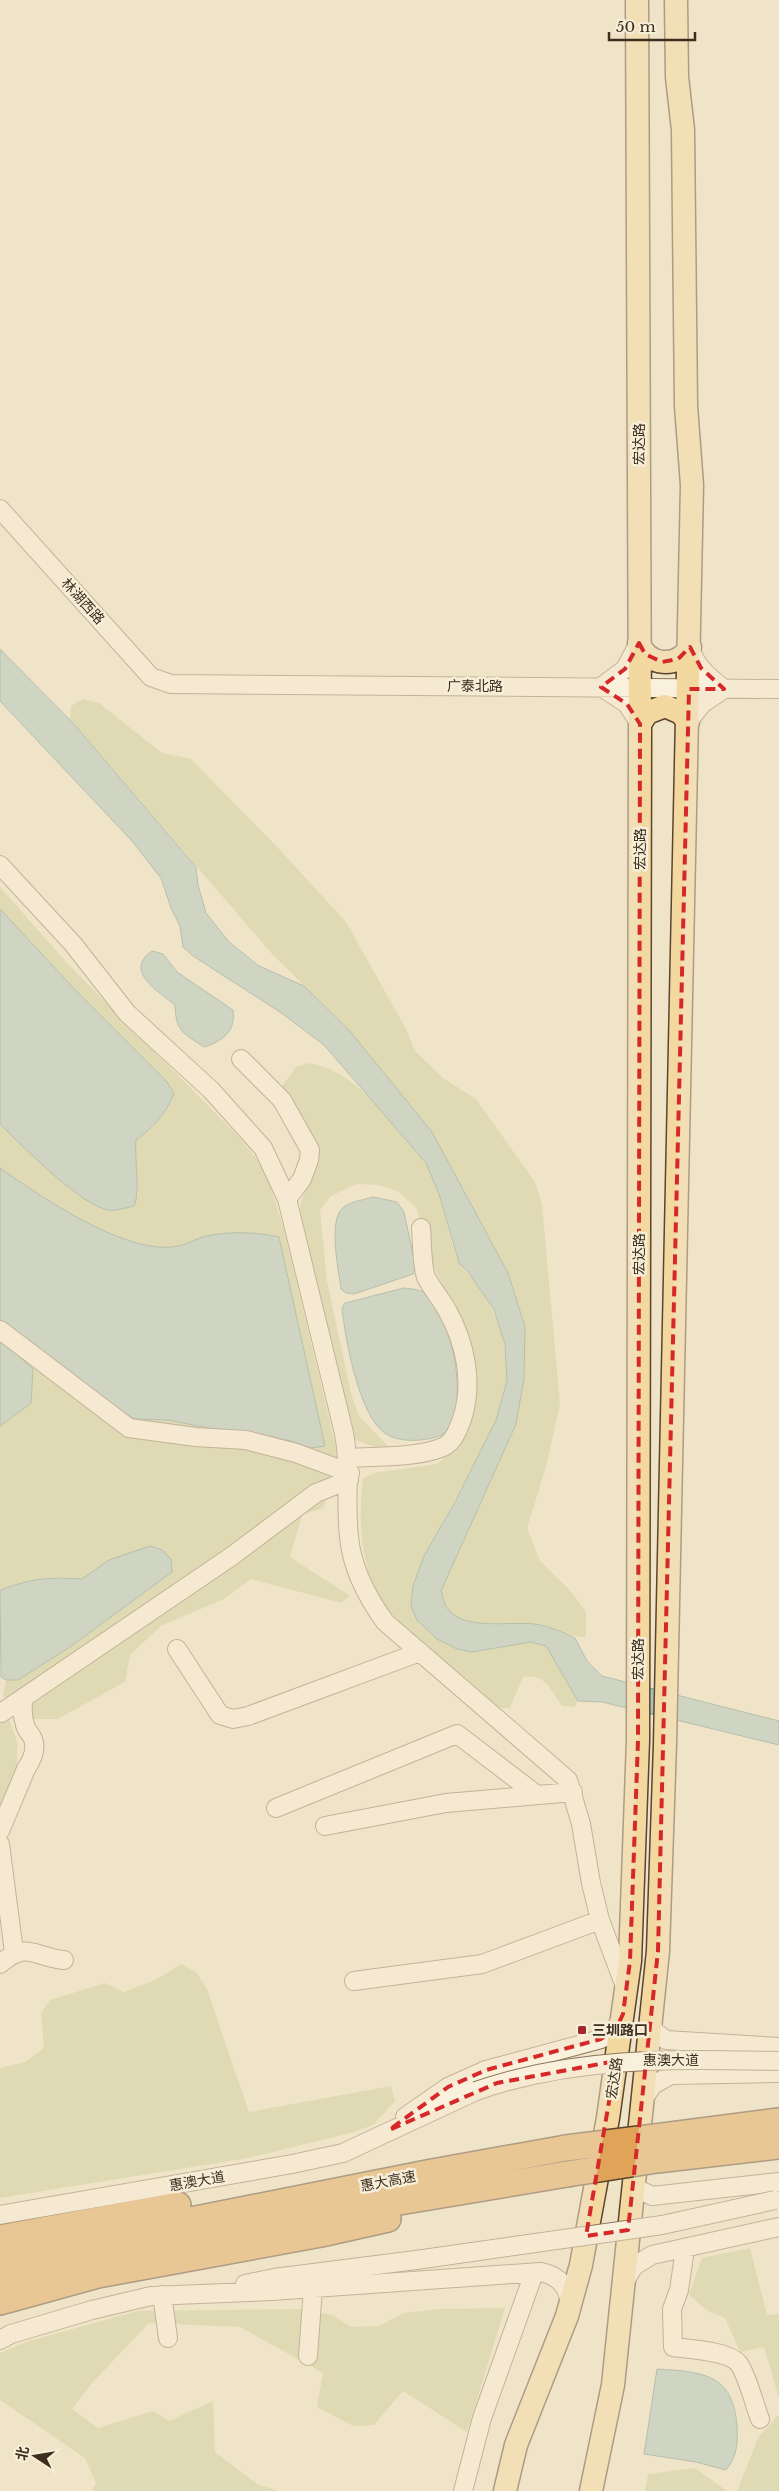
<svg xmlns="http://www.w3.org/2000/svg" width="779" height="2491" viewBox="0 0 779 2491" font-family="'Libre Baskerville','Noto Sans SC',serif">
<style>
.green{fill:#c9cf9b}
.water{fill:#a9c4bc;stroke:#6f938a}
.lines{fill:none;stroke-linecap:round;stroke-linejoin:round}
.minor-casing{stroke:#8d765c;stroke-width:20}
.major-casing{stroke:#5b4430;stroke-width:25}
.highway-casing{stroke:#5b4430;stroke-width:28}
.minor{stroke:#faf1dc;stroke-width:18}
.major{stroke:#f3d9a0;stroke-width:22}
.highway{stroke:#e0a458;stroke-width:25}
.minor-bridge-casing{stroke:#8d765c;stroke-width:20;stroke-linecap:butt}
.highway-bridge-casing{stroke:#5b4430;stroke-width:28;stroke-linecap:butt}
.minor-bridge{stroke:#faf1dc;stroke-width:18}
.highway-bridge{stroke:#e0a458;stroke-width:25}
.marked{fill:none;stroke:#d62828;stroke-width:4;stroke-dasharray:10 6;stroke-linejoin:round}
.poi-dot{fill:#9e2a2b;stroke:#f7eed8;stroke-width:2}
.labels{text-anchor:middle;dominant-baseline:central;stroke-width:5;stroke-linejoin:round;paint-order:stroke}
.street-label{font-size:14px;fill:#3d2e20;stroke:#f7eed8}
.poi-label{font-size:14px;font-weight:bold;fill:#3d2e20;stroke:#f7eed8;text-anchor:start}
</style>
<rect width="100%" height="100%" fill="#f0e4c8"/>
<path class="green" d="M83,699L99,703L162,753L191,759L281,851L346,922L406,1029L415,1051L443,1078L476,1099L535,1182L542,1204L560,1404L546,1467L527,1528L540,1561L569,1589L586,1612V1637C568,1638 552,1626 534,1624C511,1621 462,1631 448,1609C444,1605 443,1596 441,1591L516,1424L525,1327L508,1273L432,1132L349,1030L272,954L70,719L71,706Z
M0,887L67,963L237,1135L265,1169L284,1230L337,1451L332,1486L323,1508L302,1515L290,1557L350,1596L341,1603L251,1579L224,1599L161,1626L130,1655L125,1682L58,1719H24L3,1695L6,1680H18L70,1647L172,1572L109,1560L82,1579C45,1576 35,1578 0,1590V1426L31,1403L33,1369L38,1361L135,1419L168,1420L223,1431L256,1433L291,1441L311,1448L207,1236C191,1242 176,1248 159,1248C113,1246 38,1195 0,1168V1124L29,1153L139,1196L134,1160L136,1140C154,1128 165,1114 174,1094L167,1082L79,994L0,909Z
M308,1063C352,1070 377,1106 404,1138C411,1146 421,1154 426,1164C443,1193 446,1229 458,1261C461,1268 470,1275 475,1281C495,1312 510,1342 507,1380C505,1405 492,1429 481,1451C458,1496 431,1539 413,1586L437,1639L457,1649L472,1652L531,1642L546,1646L578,1701L574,1707L562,1706C551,1690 545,1673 523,1677L510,1708H499L395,1621C361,1582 357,1527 363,1478L374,1473L437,1464L453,1451L465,1434L469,1338L433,1266L416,1207L397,1191L379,1185L356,1184L331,1196L320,1210L327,1281L351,1393L359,1416L389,1447L377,1448L355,1440L343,1407L305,1246L300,1206L314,1162L282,1086L296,1067Z
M8,1716L17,1741V1780L0,1817V1717Z
M181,1964L197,1973L207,1989L249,2112L391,2086L395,2101L373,2125L351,2133L248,2158L0,2198V2068L25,2062L44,2048L41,2013L50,2000L105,1983L124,1992L157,1979Z
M750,2248L767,2315L779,2314V2398L764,2347L740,2352L725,2318L708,2311L689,2295L702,2258Z
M505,2308L467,2432L403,2391L374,2425L353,2426L317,2407L323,2373L240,2327L149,2323L93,2382L72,2409L98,2428L153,2411L169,2421L213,2401L215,2452L257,2484L278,2491H92L96,2483L85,2458L0,2400V2353L29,2341L138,2311L299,2309L333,2315L351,2327L379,2326L404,2313L439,2309Z
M779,2414V2491H737L758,2438Z
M695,2468L727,2491H645L648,2474Z"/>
<path class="water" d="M0,649L73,723L196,867L198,885L206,913L229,942L259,966L304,986L349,1030L432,1132L508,1273L525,1327L524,1378L516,1424L441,1591C443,1596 444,1605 448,1609C463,1631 512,1621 534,1624C549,1626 562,1632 575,1638L587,1661L602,1676L779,1721V1745L602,1702L578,1701L546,1646L531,1642L472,1652L457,1649L437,1639L417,1620L411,1606L413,1586L424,1556L456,1500L496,1420L507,1381L505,1344L494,1310L469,1273L459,1263L439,1194L426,1163L324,1045L280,1012L193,956L183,947L180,926L171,908L161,878L132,841L0,701Z
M0,909L79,994L167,1082L174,1094C165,1114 154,1127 136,1140C134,1160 141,1190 134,1206C125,1208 114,1212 104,1209C76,1200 23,1147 0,1124Z
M152,951L163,954L177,972L233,1010C236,1031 223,1041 204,1047C183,1033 176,1032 175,1005C159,992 123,971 152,951Z
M0,1168C40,1196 128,1257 178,1246C188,1244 197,1238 207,1236C230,1231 256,1232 279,1237L325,1446L311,1448L291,1441L256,1433L223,1431L168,1420L135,1419L113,1408L0,1323Z
M373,1197L397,1202L404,1212L416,1268L413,1274L354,1294L346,1293L341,1289C339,1271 327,1218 344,1207C352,1201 364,1200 373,1197Z
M404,1288C413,1289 425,1290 432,1298C435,1301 437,1307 439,1311C454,1342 460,1376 456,1411C455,1415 456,1422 453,1425C446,1436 432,1439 420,1440C410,1441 395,1440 386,1434C359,1417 345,1338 342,1308L345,1303Z
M0,1339L33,1369L31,1403L0,1426Z
M150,1546L162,1550L171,1559L172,1572L70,1647L18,1680H6L1,1677L0,1590C35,1578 45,1577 82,1579L109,1560Z
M657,2369C702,2372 733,2373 737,2426C738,2444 737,2457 726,2470L696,2462L644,2454Z"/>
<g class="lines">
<defs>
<path id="minor" d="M0,509L151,677L171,684L779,689
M601,687L625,669L639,643
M601,687L627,704L640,724
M688,722L702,704L724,689C709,677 695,666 690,647
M0,865L73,944L127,1013L211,1090L263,1148L287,1199L344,1433C351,1471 345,1502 349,1537C352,1569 367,1597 385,1622L568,1780L581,1824L591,1883L600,1920L626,1989
M241,1059L282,1100L310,1150L309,1160L302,1179L287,1199
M0,1330L129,1428L196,1437L246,1440L296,1453L350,1473
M349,1458C377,1456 418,1458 443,1447C454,1442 458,1429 462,1419C474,1382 465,1342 447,1310C441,1299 432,1289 426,1277C422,1267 422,1241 421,1228
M177,1649L220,1715L233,1719L248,1716L420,1652
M1,1713L232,1556L316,1493L349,1480
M276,1808L457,1734L537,1795
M325,1826L446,1803L573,1792
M0,1831L26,1769C32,1760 37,1749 33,1739C31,1734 26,1730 25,1725C22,1715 22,1706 24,1697
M0,1844L14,1952
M0,1964C28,1940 33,1957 64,1960
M354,1981L482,1964L600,1920
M651,2019L654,2031L666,2040L779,2047
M642,2101L653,2085L671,2075L779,2073
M405,2117L448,2087L486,2070L601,2039L613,2032L622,2018
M634,2179L638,2189L652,2196L779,2182
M0,2215L292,2164L343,2153L476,2091
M685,2249L679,2290L672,2309L673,2347C688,2349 730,2351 739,2364C748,2377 754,2404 760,2419
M624,2283L634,2266L652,2255L779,2227
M245,2284L274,2278L416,2260
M162,2295L168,2338
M0,2340L11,2334L92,2310L151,2296L272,2291L540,2272C559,2275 571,2289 569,2308
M308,2356L313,2288
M463,2491L482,2418L534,2273"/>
<path id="major" d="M639,643C647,666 678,669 690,647
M640,724L647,713L665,706L681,713L688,722
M505,2491L516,2445L567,2316L581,2265L608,2118L630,1961L638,1740L640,724L637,0
M591,2491L613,2385L658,1951L665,1744L692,485L686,406L683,130L677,77L676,0"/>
<path id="highway" d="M655,2137L779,2121
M657,2160L779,2146
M0,2238L178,2205
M0,2258L427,2173L566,2148
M0,2278L273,2223L567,2174
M0,2302L98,2275L321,2234L388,2219"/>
</defs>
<use href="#minor" class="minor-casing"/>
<use href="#major" class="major-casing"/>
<use href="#highway" class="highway-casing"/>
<use href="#minor" class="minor"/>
<use href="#major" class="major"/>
<use href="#highway" class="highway"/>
<defs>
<path id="minor-bridge" d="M476,2091C575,2056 676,2059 779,2061
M416,2260L662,2225L775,2200"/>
<path id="highway-bridge" d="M566,2148L655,2137
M567,2174L657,2160"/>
</defs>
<use href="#minor-bridge" class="minor-bridge-casing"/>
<use href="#highway-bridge" class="highway-bridge-casing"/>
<use href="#minor-bridge" class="minor-bridge"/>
<use href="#highway-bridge" class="highway-bridge"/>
</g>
<path d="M0 0H779V2491H0ZM639,643L645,654L662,662L678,659L690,647L701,668L724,689H689L658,1951L628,2230L586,2236L616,2061L497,2083L389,2130L448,2087L486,2070L601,2039L617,2027L623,2014L630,1961L638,1740L640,724L627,704L601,687L625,669Z" fill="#f0e4c8" fill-opacity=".55" fill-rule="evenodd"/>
<path class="marked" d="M639,643L645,654L662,662L678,659L690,647L701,668L724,689H689L658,1951L628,2230L586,2236L616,2061L497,2083L389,2130L448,2087L486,2070L601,2039L617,2027L623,2014L630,1961L638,1740L640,724L627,704L601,687L625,669Z"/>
<rect class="poi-dot" x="577" y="2025" width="10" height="10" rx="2.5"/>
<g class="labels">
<g class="street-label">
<text transform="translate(639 444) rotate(-90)">宏达路</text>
<text transform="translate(83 601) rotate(48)">林湖西路</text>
<text x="475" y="686">广泰北路</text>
<text transform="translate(640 849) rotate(-90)">宏达路</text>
<text transform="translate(639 1254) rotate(-90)">宏达路</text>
<text transform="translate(638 1659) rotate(-90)">宏达路</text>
<text x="671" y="2060">惠澳大道</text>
<text transform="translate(614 2078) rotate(-82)">宏达路</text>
<text transform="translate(197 2181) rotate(-10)">惠澳大道</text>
<text transform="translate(388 2181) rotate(-11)">惠大高速</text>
</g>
<g class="poi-label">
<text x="592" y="2030">三圳路口</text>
</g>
</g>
<g transform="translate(35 2456) rotate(282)" stroke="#f7eed8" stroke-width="4" paint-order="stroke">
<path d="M0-4L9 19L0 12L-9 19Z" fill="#3d2e20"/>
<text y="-8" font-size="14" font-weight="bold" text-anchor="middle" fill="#3d2e20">北</text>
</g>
<path d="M609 32v8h86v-8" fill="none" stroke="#3d2e20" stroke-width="2.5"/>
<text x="616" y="32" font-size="15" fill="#3d2e20" stroke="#f7eed8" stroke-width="4" paint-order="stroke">50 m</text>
</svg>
